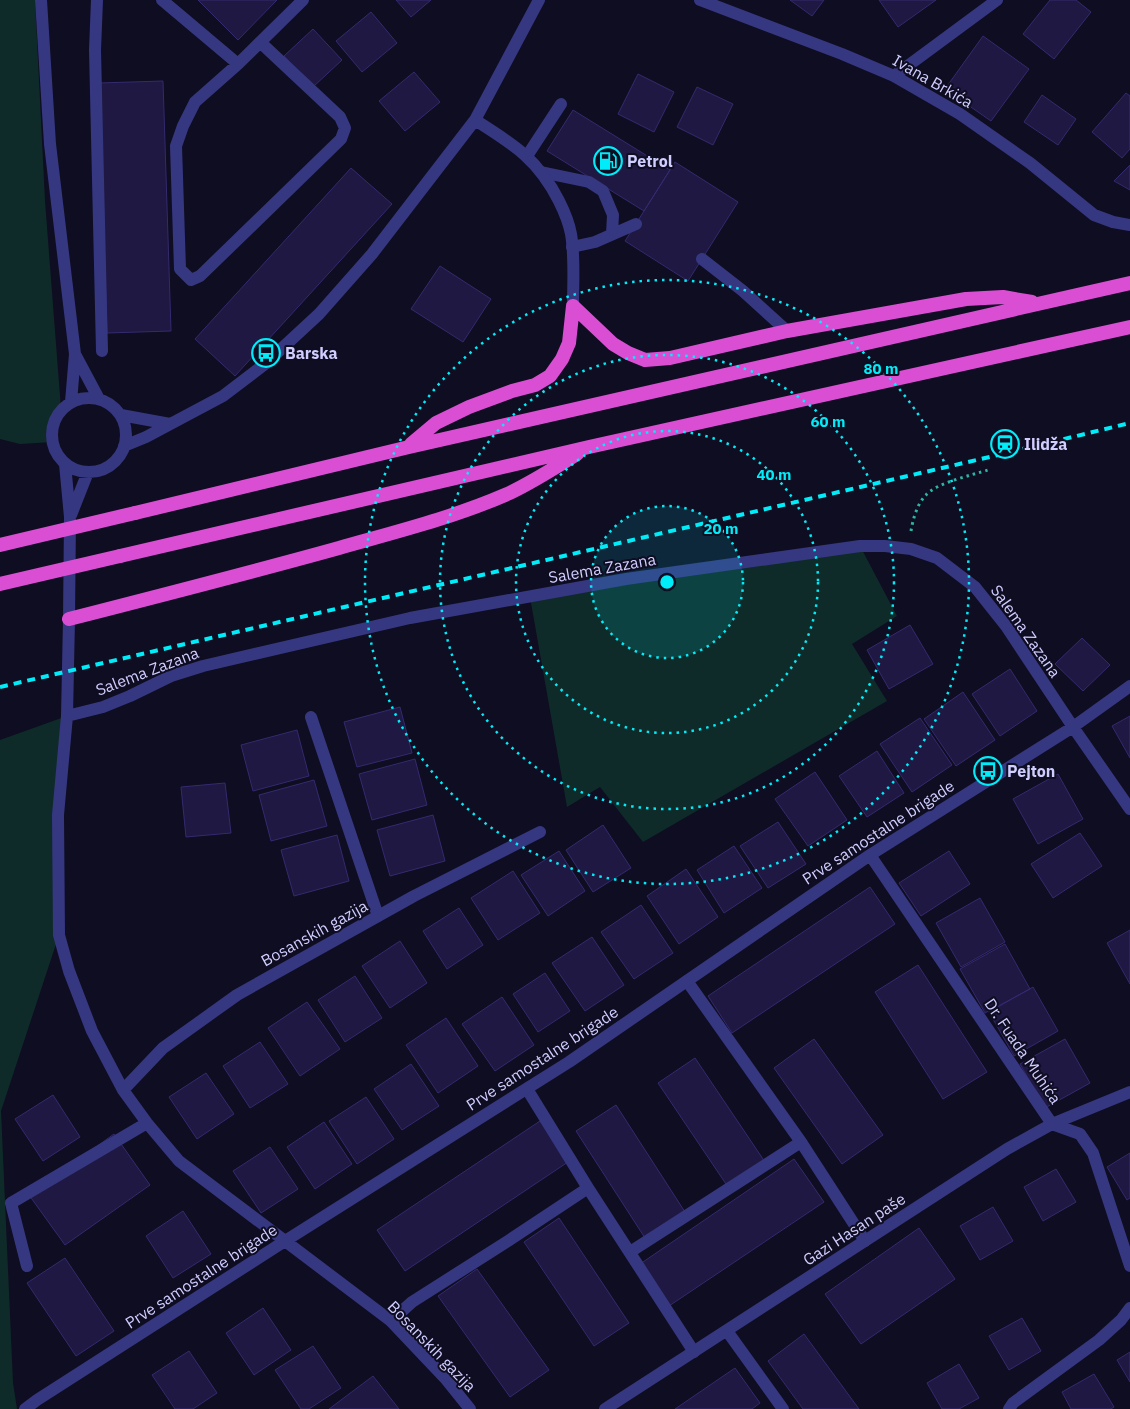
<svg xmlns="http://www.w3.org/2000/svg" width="1130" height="1409" viewBox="0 0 1130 1409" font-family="'IBM Plex Sans',sans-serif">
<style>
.green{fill:#0f2b29}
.building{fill:#1e1842;stroke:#342a6f}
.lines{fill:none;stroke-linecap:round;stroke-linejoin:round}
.path{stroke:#2bb5a5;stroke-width:3;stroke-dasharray:2.5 4;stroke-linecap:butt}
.service{stroke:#363781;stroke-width:12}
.minor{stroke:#363781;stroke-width:12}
.trunk{stroke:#da4ed4;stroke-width:14}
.rail{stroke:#00ecf8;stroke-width:4;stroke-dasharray:8 6;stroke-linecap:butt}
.trunk-bridge{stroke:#da4ed4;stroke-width:14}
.ring{fill:none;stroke:#00ecf8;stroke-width:2.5;stroke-dasharray:2.5 5}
.labels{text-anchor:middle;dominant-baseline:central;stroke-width:4;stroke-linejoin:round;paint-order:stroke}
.street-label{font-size:16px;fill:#d0cdff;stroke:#0f0d21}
.poi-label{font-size:16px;font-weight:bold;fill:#d0cdff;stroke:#0f0d21;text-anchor:start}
.centre{fill:#00ecf8;stroke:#0f0d21;stroke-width:2.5}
.ring-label{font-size:15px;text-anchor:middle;font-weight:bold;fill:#00ecf8;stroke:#0f0d21;stroke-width:4;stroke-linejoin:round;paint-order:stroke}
</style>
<rect width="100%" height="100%" fill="#0f0d21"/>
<path class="green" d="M0,0H35L45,201L61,409C54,420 51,429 52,442L20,444L0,439Z
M860,546L897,616L852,644L887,701L643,842L600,787L567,807L530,597Z
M67,716L59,935L1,1111L13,1383L17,1409H0V740Z"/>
<path class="building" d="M198,0H277L238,40Z
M396,0H431L411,17Z
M790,0H824L812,16Z
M879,0H936L898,27Z
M1050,0H1076L1091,12L1054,59L1023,34Z
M371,12L397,43L362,72L336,41Z
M313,29L342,60L313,87L284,56Z
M983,36L1029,69L991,121L945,89Z
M414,72L440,102L405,131L379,101Z
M638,74L674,92L654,132L618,114Z
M163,81L171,331L107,333L99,83Z
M697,87L733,104L713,145L677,127Z
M1126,93L1130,96V149L1122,158L1092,132Z
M1042,95L1076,119L1058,145L1024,122Z
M573,110L670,170L644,211L547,151Z
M675,162L738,202L688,281L625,241Z
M1130,165V190L1114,181Z
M351,168L392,204L235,376L195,339Z
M440,266L491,299L463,342L411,309Z
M910,625L933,664L889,689L867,650Z
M1082,638L1110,665L1083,691L1055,664Z
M1010,669L1037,711L1000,736L972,694Z
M963,692L995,740L956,766L924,719Z
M400,707L412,753L357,767L344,722Z
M1130,716V758L1112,726Z
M920,718L952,765L912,792L880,744Z
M297,730L309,776L253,791L241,745Z
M877,751L904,793L867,817L839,776Z
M415,759L427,805L372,820L359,774Z
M815,772L847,820L808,846L775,799Z
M1058,774L1083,819L1038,844L1013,799Z
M314,780L327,826L271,841L259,795Z
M225,783L231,833L186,837L181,787Z
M433,815L445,861L390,876L377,830Z
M778,822L806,864L768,888L740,846Z
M603,825L631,868L593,892L566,850Z
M1080,833L1102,866L1053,898L1031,864Z
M337,835L349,881L294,896L281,850Z
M734,846L762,888L724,913L697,870Z
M559,851L585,891L548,916L521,875Z
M949,851L970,884L921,916L899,883Z
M686,869L718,917L679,944L647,896Z
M513,871L540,913L498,940L471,898Z
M870,887L895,924L732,1033L708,996Z
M980,898L1005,942L961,967L936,923Z
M641,905L673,953L634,979L601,932Z
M459,908L483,945L447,969L423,931Z
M1130,930V984L1107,943Z
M592,937L624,985L585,1011L552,963Z
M400,941L427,983L390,1008L362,966Z
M1005,944L1030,989L985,1013L960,969Z
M918,965L987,1072L943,1099L875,992Z
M545,973L570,1011L538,1032L513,994Z
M355,976L382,1018L345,1042L318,1000Z
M1033,987L1058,1031L1014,1056L989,1012Z
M502,997L534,1045L495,1071L462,1024Z
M307,1002L340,1049L300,1076L268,1028Z
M446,1018L478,1066L438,1093L406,1045Z
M814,1039L883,1135L842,1164L774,1068Z
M1065,1039L1090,1083L1045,1108L1020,1064Z
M260,1042L288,1084L250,1108L223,1066Z
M695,1058L765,1162L728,1187L658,1083Z
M411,1064L439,1106L402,1130L374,1089Z
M206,1073L234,1114L197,1139L169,1097Z
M53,1095L80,1137L43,1161L15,1119Z
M366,1097L394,1139L357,1164L329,1121Z
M616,1105L685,1212L645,1238L576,1131Z
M540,1121L568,1162L405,1271L377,1230Z
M324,1122L352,1164L315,1189L287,1147Z
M114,1134L150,1185L65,1245L29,1195Z
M270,1147L298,1189L261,1213L233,1171Z
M1130,1153V1198L1127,1200L1107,1167Z
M794,1159L824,1202L669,1306L640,1264Z
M1056,1169L1076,1202L1043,1221L1024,1187Z
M993,1207L1013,1241L980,1260L960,1226Z
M183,1211L211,1254L173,1278L146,1236Z
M559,1218L629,1323L594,1346L524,1242Z
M919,1228L955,1279L861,1344L825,1294Z
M65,1258L114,1331L76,1356L27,1283Z
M477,1269L549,1370L510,1397L438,1296Z
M263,1308L291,1350L254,1375L226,1333Z
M1022,1318L1041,1351L1009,1370L989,1336Z
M804,1334L859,1409H803L768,1361Z
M313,1346L341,1388L309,1409H301L275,1370Z
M189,1351L217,1393L193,1409H175L152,1375Z
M1130,1352V1382L1117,1360Z
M959,1364L979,1398L959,1409H942L927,1383Z
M735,1368L760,1403L752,1409H675Z
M1094,1374L1114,1407L1111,1409H1071L1062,1392Z
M373,1376L399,1409H329Z"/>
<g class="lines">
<path class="path" d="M911,531C913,519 917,504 926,495C936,483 972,475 988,470"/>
<path class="service" d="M527,156L561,104
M541,172L589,182L603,191L613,215L612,234
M572,247L595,242L636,224
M702,259L743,291L787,331
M311,717L378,916
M687,981L801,1142L865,1241
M527,1089L588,1188L694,1352
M630,1252L801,1142
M391,1321L412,1302L508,1241L588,1188"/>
<path class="minor" d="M41,0L50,144L75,354L71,402
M97,0L95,50L102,351
M162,0L238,64
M700,0L842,54L894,76L960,114L1030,163L1094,215L1113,222L1130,225
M260,42L340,117L345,128L341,139L200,276L191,280L180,269L176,146L183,126L195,102L238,64L303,0
M894,76L997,0
M475,120C513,144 538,159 559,201C564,211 569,223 571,234C575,257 573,282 573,306
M75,354L99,399
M52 435a37 37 0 1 1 74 0a37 37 0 1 1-74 0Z
M121,415L170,424
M124,446L146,437L223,396L265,364L319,314L372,254L475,120L539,0
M65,464L70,517L69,619L67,716L58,815L59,935L69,971L92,1031L123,1090L147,1123L179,1161L391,1321L445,1378L470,1409
M71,515L88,472
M67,716L103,707L130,696L171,676L203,666L410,618L626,579L860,546H885L911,549L937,558L975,587L1006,626L1073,727L1130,809
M870,855L1052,1124L1080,1134L1093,1153L1130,1266
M123,1090L163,1048L237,995L414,896L540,832
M27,1266L11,1203L147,1123
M727,1331L783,1409
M25,1409L37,1400L285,1241L569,1062L870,855L1073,727L1130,686
M605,1409L1007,1149L1052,1124L1130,1092
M1009,1409L1013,1403L1099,1340L1121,1320L1130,1308"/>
<path class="trunk" d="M573,306L613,344L628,353L645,360L670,358L787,331L966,299L1003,297L1032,302
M411,444L436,423L469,407L512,391L535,385L550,376L562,359L569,343L573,306
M135,513L409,447L1130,283
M120,556L589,447L1130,327
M69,619C159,596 249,573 339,548C395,532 452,518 505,495C530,484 554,468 577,454"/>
<path class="rail" d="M0,687L998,455L1130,423"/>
<path class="trunk-bridge" d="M0,545L135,513
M0,584L120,556"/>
</g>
<circle cx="667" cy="582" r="76" fill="#00ecf8" fill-opacity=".12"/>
<g class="ring">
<circle cx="667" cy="582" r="76"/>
<circle cx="667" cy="582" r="151"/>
<circle cx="667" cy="582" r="227"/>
<circle cx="667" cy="582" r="302"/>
</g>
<defs>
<symbol id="fuel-ring" viewBox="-11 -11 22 22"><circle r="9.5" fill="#0f0d21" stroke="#00ecf8" stroke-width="1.5"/><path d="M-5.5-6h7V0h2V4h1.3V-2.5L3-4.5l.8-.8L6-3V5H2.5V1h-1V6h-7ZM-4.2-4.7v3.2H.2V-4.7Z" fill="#00ecf8"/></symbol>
<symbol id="bus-ring" viewBox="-11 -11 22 22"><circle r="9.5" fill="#0f0d21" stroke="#00ecf8" stroke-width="1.5"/><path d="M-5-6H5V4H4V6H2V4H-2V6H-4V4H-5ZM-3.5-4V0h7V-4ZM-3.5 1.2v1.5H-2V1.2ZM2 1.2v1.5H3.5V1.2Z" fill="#00ecf8"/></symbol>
<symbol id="station-ring" viewBox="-11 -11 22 22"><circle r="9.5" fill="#0f0d21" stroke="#00ecf8" stroke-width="1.5"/><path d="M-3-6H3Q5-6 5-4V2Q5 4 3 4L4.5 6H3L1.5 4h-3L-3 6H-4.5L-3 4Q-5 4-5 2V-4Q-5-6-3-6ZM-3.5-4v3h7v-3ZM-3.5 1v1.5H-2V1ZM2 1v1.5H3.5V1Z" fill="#00ecf8"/></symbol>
</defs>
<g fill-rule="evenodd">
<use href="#fuel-ring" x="592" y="145" width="32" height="32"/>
<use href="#bus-ring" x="250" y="337" width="32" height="32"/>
<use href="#station-ring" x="989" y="428" width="32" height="32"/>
<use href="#bus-ring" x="972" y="755" width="32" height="32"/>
</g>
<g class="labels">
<g class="street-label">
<text transform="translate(933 81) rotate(30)">Ivana Brkića</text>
<text transform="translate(602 568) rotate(-10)">Salema Zazana</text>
<text transform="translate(1026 631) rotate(55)">Salema Zazana</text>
<text transform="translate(147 671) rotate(-21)">Salema Zazana</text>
<text transform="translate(878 832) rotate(-33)">Prve samostalne brigade</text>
<text transform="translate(314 933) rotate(-29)">Bosanskih gazija</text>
<text transform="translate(1023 1051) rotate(56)">Dr. Fuada Muhića</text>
<text transform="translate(542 1058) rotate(-33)">Prve samostalne brigade</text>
<text transform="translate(854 1229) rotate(-33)">Gazi Hasan paše</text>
<text transform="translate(201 1276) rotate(-33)">Prve samostalne brigade</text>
<text transform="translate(432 1346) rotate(46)">Bosanskih gazija</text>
</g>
<g class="poi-label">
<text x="627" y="161">Petrol</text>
<text x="285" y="353">Barska</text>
<text x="1024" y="444">Ilidža</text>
<text x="1007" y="771">Pejton</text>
</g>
</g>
<circle cx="667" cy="582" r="8" class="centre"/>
<g class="ring-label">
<text x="881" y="374">80 m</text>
<text x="828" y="427">60 m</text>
<text x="774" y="480">40 m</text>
<text x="721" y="534">20 m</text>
</g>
</svg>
